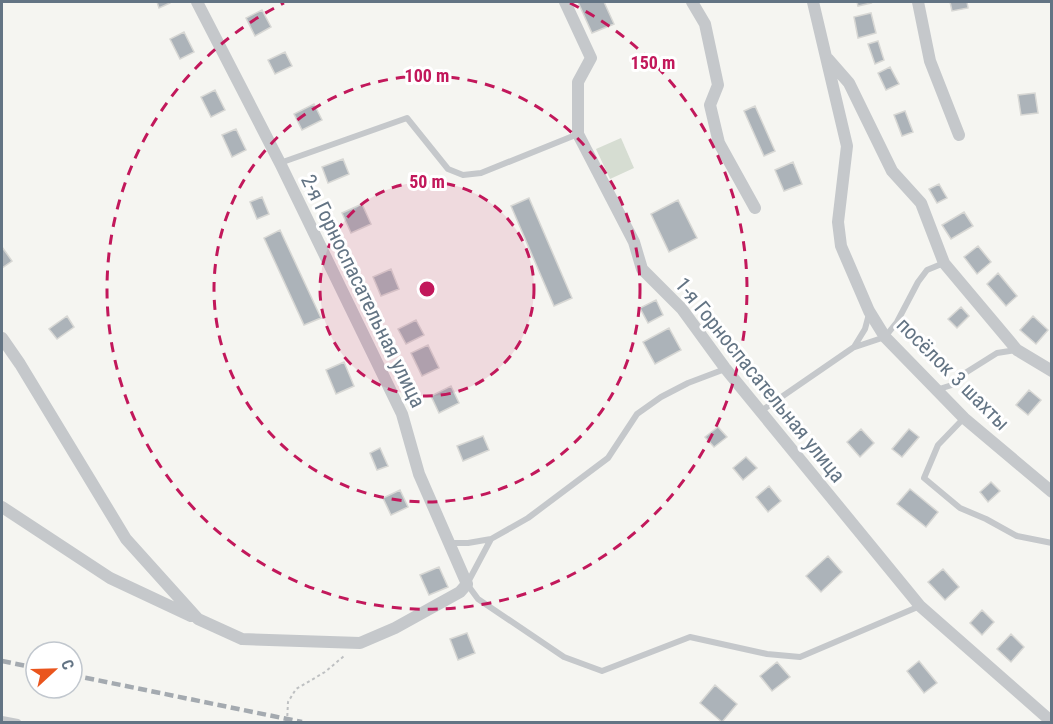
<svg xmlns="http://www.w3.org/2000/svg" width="1053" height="724" viewBox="0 0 1053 724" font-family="'Roboto Condensed',sans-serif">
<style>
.green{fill:#d6ddd2}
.building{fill:#acb3b9;stroke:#d7d7d4;stroke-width:1.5}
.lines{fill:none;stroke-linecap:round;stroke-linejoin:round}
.path{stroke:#bec0c2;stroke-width:2;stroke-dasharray:3 3;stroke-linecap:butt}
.service{stroke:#c5c8cb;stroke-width:6}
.minor{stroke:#c5c8cb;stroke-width:12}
.rail{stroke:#a4aab0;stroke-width:4.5;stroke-dasharray:9 4.5;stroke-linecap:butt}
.ring{fill:none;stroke:#c2185b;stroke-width:3;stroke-dasharray:10 8}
.labels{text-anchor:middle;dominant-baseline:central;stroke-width:6;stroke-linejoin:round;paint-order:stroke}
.street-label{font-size:21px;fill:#637484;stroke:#fff}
.centre{fill:#c2185b;stroke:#fff;stroke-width:3}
.ring-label{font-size:18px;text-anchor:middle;font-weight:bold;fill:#c2185b;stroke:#fff;stroke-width:6;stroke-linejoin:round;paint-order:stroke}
</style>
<rect width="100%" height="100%" fill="#f5f5f1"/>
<path class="green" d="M621,138L634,168L610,179L596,149Z"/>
<path class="building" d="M157,2H170V3L159,8Z
M578,2H604L614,24L592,33Z
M857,2H870L871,3L858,6Z
M950,2H967L968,8L952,11Z
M262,10L271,27L255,36L246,18Z
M871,13L876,33L858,38L854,17Z
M184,32L194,52L180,59L170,39Z
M878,41L884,60L875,64L868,44Z
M285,52L292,66L275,74L268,60Z
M890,67L899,84L886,90L878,73Z
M215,90L225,110L211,117L201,97Z
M1035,93L1038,113L1021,115L1018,95Z
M314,104L322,120L302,130L294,114Z
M755,106L775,151L764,156L744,111Z
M905,111L913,132L902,136L894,115Z
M236,129L246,150L232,157L222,135Z
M343,159L349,174L328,183L322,167Z
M793,162L802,184L784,191L775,170Z
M939,184L947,198L937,203L929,189Z
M262,197L269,214L257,219L250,202Z
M529,198L572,298L554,306L511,206Z
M678,200L697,238L669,252L651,214Z
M362,204L371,224L351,233L342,213Z
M964,212L973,226L951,239L942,225Z
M280,230L321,318L304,325L264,238Z
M978,246L991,262L977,274L964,257Z
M2,247L12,261L2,268Z
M391,269L399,289L381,296L373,277Z
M998,273L1017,296L1006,306L987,284Z
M656,300L663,315L648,323L640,308Z
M961,307L969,316L957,328L948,319Z
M67,316L74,327L57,339L49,329Z
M1033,316L1048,330L1036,344L1020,330Z
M416,320L424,335L406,344L398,329Z
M669,328L681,350L655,364L643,342Z
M428,345L439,368L422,376L411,353Z
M344,362L354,386L336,394L326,370Z
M451,386L459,403L439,413L431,396Z
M1029,390L1041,400L1028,415L1016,405Z
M718,427L727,437L714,447L705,437Z
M861,429L874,443L860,457L847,442Z
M909,429L919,437L902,457L892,449Z
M483,436L489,450L463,461L457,446Z
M380,448L388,466L377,470L370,453Z
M746,457L757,468L743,480L733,468Z
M991,482L1000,491L988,502L980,492Z
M769,486L781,501L768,512L756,497Z
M910,489L938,512L926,527L897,504Z
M400,490L408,507L391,515L383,498Z
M828,556L842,572L821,592L806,576Z
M439,567L448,587L429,595L420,575Z
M943,569L959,587L945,600L928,582Z
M982,610L994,622L982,635L970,623Z
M467,633L475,653L458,660L450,639Z
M1011,634L1024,647L1011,662L997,649Z
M919,661L937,683L924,693L907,671Z
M777,662L790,677L772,691L760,676Z
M715,685L737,704L722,722L700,703Z"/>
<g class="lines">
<path class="path" d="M287,722L288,702L296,689L325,672L344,656"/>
<path class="service" d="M280,163L407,118L448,169L463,175L481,173L578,134
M855,347L885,337L897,322L918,282L927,270L944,263
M725,369L688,383L661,397L637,414L608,458L528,518L491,539L467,584L478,599L564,657L602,671L690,637L767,654L800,657L920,606
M936,390L952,385L962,375L997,353L1016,350
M761,411L854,347L865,329L869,314
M964,418L938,445L924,478L960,508L986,519L1017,536L1052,543
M451,543H468L491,539
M2,719L18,722"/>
<path class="minor" d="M565,2L591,58L578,82V134L634,242L642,269L682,309L725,368L920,606L1052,722
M692,2L705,24L718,85L710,105L719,143L755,208
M813,2L847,146L838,222L841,246L869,311L885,337L964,418L1052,492
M918,2L930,61L959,135
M828,59L849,83L892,171L921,203L944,263L1017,350L1052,371
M2,338L20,364L126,539L198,619L242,639L360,643L395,628L460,592L467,584L419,474L402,414L280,163L197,2
M2,507L110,578L191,616"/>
<path class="rail" d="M2,661L36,668
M72,675L302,722"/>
</g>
<circle cx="427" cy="289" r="107" fill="#c2185b" fill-opacity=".12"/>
<g class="ring">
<circle cx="427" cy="289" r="107"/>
<circle cx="427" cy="289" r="213"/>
<path d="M570 3A320 320 0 1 1 284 3"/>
</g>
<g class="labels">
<g class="street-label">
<text transform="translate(363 291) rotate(64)">2-я Горноспасательная улица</text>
<text transform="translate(953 374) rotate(45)">посёлок 3 шахты</text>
<text transform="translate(760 380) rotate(51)">1-я Горноспасательная улица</text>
</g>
</g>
<circle cx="427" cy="289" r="9" class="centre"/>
<g class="ring-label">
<text x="653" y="69">150 m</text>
<text x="427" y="82">100 m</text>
<text x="427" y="188">50 m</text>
</g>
<rect width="1053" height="724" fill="none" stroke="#637484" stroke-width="6"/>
<g transform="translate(54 670) rotate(68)"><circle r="28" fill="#ffffff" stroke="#c1c7ce" stroke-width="1.5"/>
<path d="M0-4.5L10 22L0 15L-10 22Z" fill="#ea551d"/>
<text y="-9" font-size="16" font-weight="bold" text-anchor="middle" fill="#637484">С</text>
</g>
</svg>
